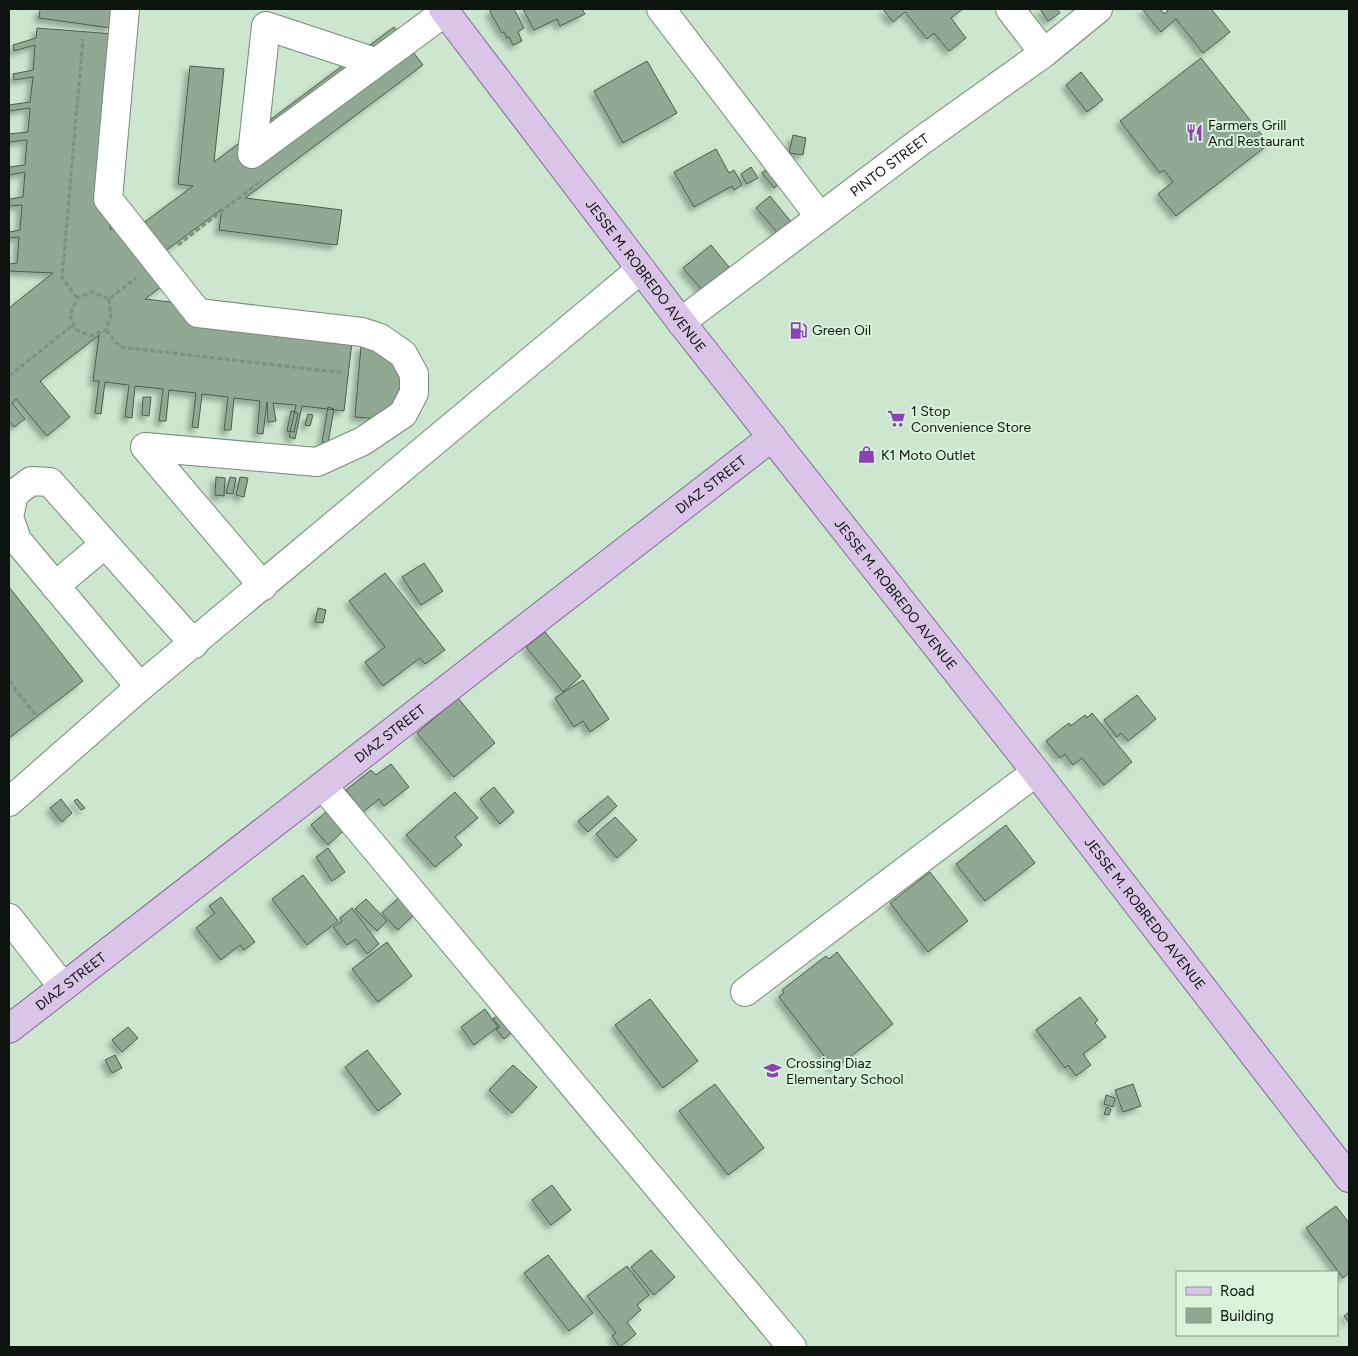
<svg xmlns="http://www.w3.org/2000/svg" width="1358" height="1356" viewBox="0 0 1358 1356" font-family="Figtree,sans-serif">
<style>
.building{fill:#90a894;stroke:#495f4d;filter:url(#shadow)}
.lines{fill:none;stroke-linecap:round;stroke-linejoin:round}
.minor-casing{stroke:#748b78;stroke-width:30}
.major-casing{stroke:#826e92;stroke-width:30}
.path{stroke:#7f9282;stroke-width:3;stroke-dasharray:5 2.5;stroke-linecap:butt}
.minor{stroke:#fff;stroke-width:28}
.major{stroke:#dac5e9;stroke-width:28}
.labels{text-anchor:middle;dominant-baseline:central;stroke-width:4;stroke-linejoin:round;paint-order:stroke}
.poi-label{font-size:14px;fill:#0c150d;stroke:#d9f3dd;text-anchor:start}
.street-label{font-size:14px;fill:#0c150d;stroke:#d9f3dd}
</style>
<defs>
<filter id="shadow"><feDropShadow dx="-4.5" dy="4.5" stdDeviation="2.5" flood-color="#0004"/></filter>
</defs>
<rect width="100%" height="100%" fill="#cce6d0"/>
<path class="building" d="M40,9H113L111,28L39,18Z
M491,9H514L524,28L518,32L522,41L513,45L509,37L507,38L504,32L502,33L490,12Z
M523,9H582L585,14L560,26L557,19L534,30Z
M883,9H963L951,18L966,38L949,51L934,33L927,39L905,12L893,22Z
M1040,9H1057L1060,13L1048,21Z
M1142,9H1160L1164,14L1168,11L1167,9H1211L1230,32L1203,53L1176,19L1161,32Z
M394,27L423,65L245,198L342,210L337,245L219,230L222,209L160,255L138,227L193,186L178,184L190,66L224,69L214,162Z
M37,28L126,35L110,230L128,215L175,276L145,299L354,324L344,411L302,406L295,439L289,437L296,405L273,403L276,421L268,422L267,402L263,434L257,433L260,401L234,398L231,430H224L228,397L202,394L198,428L192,427L196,393L169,390L166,421H159L163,389L135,386L132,418L125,417L129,385L105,382L101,414L95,413L99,381H93L99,335L40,381L70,417L47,436L16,399L12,403L25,419L14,427L9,421V308L53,273L9,271V264L17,263L19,237L9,238V232L20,230L22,205L9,206V199L23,197L25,172L9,175V167L25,165L27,140L9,142V134L28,132L30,108L9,111V105L30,102L33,77L14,80L13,74L33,70L35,45L14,51L13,45L36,38Z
M1201,58L1269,144L1176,216L1158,194L1173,182L1164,170L1160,173L1120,121Z
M647,61L677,113L623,143L594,91Z
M1081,72L1103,100L1087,112L1066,85Z
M793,135L806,138L803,155L789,153Z
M716,149L729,173L734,170L742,185L734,190L732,186L694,207L674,172Z
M775,162L787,177L774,188L762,173Z
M751,167L758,178L747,184L741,174Z
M770,196L796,228L783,239L756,208Z
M711,245L729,267L714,280L719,286L708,297L683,268Z
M361,346L390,349L407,373L406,397L384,419L355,417Z
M143,397H151L149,416L142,415Z
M328,407L334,409L328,443L322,442Z
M291,411L298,413L294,432L287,431Z
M308,414L313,415L310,426L305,425Z
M216,477L225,478L224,496L215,495Z
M230,477L236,478L233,494L226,493Z
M240,477L248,478L244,497L236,495Z
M424,563L443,591L421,605L402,577Z
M385,573L445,650L425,664L420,658L383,686L365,662L385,647L349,601Z
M9,587L83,681L9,738Z
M318,608L326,610L323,623L315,622Z
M545,632L581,676L563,692L526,647Z
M583,680L609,719L590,732L583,721L574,727L555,698Z
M1137,695L1156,719L1128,741L1121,733L1117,737L1104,720Z
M458,698L495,743L454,777L417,733Z
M1092,713L1132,762L1104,785L1082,758L1073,765L1065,754L1060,758L1046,741L1069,723L1071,726L1085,715L1087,718Z
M391,764L409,787L384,806L379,799L363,812L346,790L371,770L376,775Z
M494,787L514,812L500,824L480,799Z
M455,792L478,818L455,837L462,845L435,867L406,835Z
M608,796L617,806L588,832L578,821Z
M61,799L72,813L62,822L50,808Z
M77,799L85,808L81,810L74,801Z
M326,812L343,831L328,845L311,825Z
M615,817L637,840L617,858L596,834Z
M1006,825L1035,863L985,901L956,864Z
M328,848L345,872L332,881L316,857Z
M930,872L968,921L928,952L890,903Z
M303,875L338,921L307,945L272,899Z
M404,893L419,910L398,930L382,913Z
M221,897L255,942L244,950L240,945L221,960L196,928L215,913L209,906Z
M366,899L387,921L377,931L355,909Z
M352,908L379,944L367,954L356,939L347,945L333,927L342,921L340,918Z
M387,942L412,976L378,1002L352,969Z
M837,952L893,1024L834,1069L779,997L784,993L782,990L826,956L829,959Z
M1080,997L1098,1020L1095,1023L1106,1037L1083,1054L1091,1065L1076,1076L1068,1065L1065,1068L1036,1030Z
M650,999L698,1061L663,1088L615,1025Z
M485,1009L498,1027L474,1045L461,1027Z
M504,1011L517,1028L504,1039L496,1029L500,1027L493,1019Z
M128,1027L138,1038L122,1052L112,1040Z
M367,1050L401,1094L378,1111L345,1067Z
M115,1055L122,1068L112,1073L105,1060Z
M513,1065L537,1087L512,1113L489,1090Z
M715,1084L764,1148L728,1175L679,1111Z
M1133,1084L1141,1106L1123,1112L1115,1090Z
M1106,1095L1115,1098L1113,1107L1104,1104Z
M1107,1107L1111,1109L1109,1115L1104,1114Z
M552,1185L571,1210L551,1225L532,1200Z
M1336,1206L1349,1223V1273L1343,1278L1306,1228Z
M651,1250L675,1277L654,1295L631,1267Z
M548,1255L593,1313L569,1331L524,1273Z
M627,1266L649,1295L637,1305L641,1310L627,1322L636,1334L620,1347L612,1336L616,1333L587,1296Z
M1349,1312V1323L1344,1316Z"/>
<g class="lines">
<defs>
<g id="minor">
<path d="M125,9L108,199L198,313L362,332L380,338L403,354L414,374V393L403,414L363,441L317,462L145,447L263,586"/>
<path d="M661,9L820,217"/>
<path d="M1010,9L1044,53"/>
<path d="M375,62L266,26L252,154L445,12"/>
<path id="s1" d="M681,322L921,141L1044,53L1098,9"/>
<path d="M55,586L105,544"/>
<path d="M140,687L17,540L9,517L14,494L31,481L50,482L194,644"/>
<path d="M323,786L792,1347"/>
<path d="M9,802L140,687L641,269"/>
<path d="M9,918L63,987"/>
<path d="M745,992L1036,772"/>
</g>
<g id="major">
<path id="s2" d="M443,9L681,322L1036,772L1349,1178"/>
<path id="s3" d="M9,1029L772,437"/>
</g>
</defs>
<use href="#minor" class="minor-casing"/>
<use href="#major" class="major-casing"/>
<path class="path" d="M178,245L262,180
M77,298L62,278L83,39
M109,299L111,316L106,330L90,336L75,329L70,315L77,298L92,292L109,299L136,278
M106,330L120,347L345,373
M9,376L73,325
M9,681L37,717"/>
<use href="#minor" class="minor"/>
<use href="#major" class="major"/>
</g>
<defs>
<symbol id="restaurant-bare" viewBox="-9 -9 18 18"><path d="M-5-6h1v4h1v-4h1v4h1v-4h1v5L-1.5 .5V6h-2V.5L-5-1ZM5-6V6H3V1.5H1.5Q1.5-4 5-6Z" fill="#8b42b4" stroke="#d9f3dd" stroke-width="2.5" paint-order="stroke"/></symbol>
<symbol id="fuel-bare" viewBox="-9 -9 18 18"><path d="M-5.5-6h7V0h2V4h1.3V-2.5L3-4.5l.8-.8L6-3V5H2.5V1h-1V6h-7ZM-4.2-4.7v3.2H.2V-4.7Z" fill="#8b42b4" stroke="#d9f3dd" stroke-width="2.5" paint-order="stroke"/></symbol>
<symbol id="supermarket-bare" viewBox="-9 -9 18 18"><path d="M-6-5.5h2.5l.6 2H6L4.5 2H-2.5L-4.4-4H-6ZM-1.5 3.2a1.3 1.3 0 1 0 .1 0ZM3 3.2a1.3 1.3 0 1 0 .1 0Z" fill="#8b42b4" stroke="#d9f3dd" stroke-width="2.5" paint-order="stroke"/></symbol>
<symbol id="shop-bare" viewBox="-9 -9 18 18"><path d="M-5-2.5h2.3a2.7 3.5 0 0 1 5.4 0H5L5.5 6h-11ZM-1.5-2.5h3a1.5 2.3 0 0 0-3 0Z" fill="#8b42b4" stroke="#d9f3dd" stroke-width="2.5" paint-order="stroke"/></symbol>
<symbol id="school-bare" viewBox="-9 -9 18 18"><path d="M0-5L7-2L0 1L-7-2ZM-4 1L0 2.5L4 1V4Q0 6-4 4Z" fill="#8b42b4" stroke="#d9f3dd" stroke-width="2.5" paint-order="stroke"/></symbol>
</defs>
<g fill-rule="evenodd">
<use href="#restaurant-bare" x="1182" y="120" width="25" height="25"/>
<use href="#fuel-bare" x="786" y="318" width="25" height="25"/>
<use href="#supermarket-bare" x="884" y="406" width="25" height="25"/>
<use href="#shop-bare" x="854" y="442" width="25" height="25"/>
<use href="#school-bare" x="760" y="1058" width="25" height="25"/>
</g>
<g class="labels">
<g class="poi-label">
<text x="1208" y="125">Farmers Grill<tspan x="1208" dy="16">And Restaurant</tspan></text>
<text x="812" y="330">Green Oil</text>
<text x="911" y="411">1 Stop<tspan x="911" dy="16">Convenience Store</tspan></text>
<text x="881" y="455">K1 Moto Outlet</text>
<text x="786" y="1063">Crossing Diaz<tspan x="786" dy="16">Elementary School</tspan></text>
</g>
<g class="street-label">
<text stroke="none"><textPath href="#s1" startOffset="261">PINTO STREET</textPath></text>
<text stroke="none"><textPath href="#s2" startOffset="335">JESSE M. ROBREDO AVENUE</textPath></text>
<text stroke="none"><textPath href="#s3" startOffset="888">DIAZ STREET</textPath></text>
<text stroke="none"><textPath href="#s2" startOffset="740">JESSE M. ROBREDO AVENUE</textPath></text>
<text stroke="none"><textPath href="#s3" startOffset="482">DIAZ STREET</textPath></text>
<text stroke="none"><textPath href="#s2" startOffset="1145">JESSE M. ROBREDO AVENUE</textPath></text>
<text stroke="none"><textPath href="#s3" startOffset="78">DIAZ STREET</textPath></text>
</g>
</g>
<rect width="1358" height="1356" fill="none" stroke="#0c150d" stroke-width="20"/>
<rect x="1176" y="1271" width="162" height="65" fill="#d9f3dd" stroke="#879a8a"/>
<rect x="1186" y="1287" width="25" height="8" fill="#dac5e9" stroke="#879a8a"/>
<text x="1220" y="1296" font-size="15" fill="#0c150d">Road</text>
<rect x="1186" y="1308" width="25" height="15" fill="#90a894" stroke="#879a8a"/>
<text x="1220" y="1321" font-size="15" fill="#0c150d">Building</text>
</svg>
